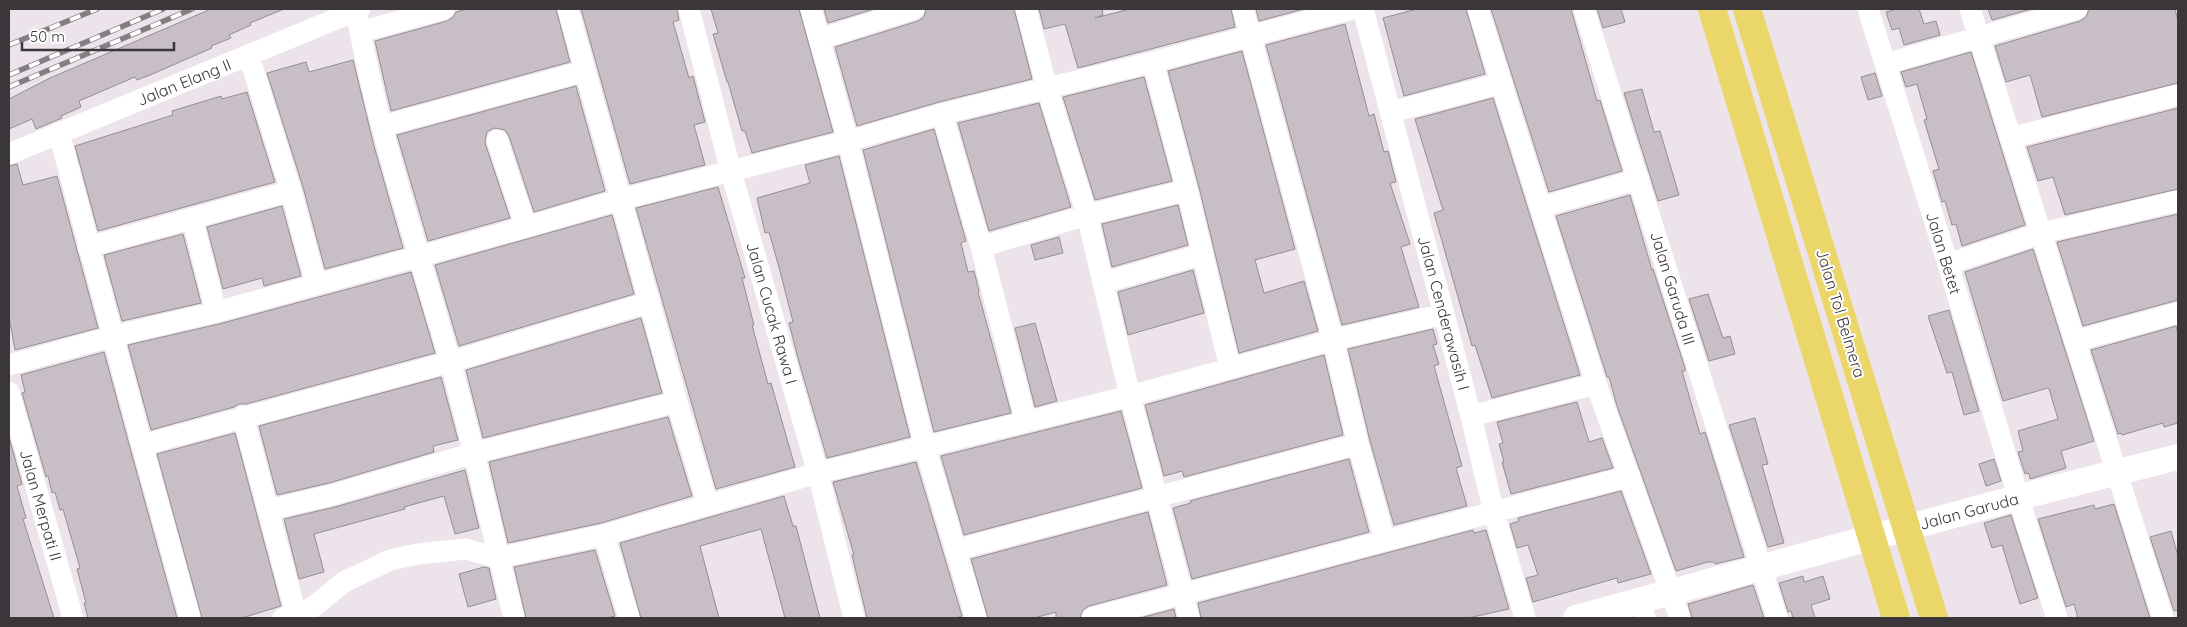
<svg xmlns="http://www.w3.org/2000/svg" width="2187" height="627" viewBox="0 0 2187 627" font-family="Quicksand,sans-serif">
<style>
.building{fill:#c8bfc6;stroke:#958d94}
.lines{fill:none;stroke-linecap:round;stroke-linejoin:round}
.minor{stroke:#fff;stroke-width:21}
.tertiary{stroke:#fff;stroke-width:26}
.motorway{stroke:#ebd66a;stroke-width:28}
.rail-casing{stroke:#847d82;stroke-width:5.5}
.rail{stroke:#fff;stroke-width:4;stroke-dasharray:11;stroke-linecap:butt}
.labels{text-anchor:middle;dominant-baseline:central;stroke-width:4;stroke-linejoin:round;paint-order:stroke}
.street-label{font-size:16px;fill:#3a3639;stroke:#fff}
</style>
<rect width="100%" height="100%" fill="#ede3eb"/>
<path class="building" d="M211,9H284L250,23L251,25L229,35L231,38L211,46L212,48L150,75L137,80L135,77L79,101L81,107L61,116L62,118L36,129L32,119L9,129V99L50,78Z
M467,9H556L570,62L391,111L375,41L447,21L453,17L456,12Z
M581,9H677L679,20L673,22L689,78L693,76L705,122L694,125L705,165L630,184Z
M711,9H799L833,132L752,153L745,131H742L728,82H727L713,34L718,33Z
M824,9H874L828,23Z
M926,9H1014L1032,79L939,102L857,126L835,47L918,21L924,17Z
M1039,9H1102L1103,15L1095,18L1130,9H1231L1235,27L1078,68L1065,24L1044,29Z
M1256,9H1304L1259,21Z
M1417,9H1466L1485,74L1404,96L1383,18Z
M1491,9H1571L1597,101L1600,100L1622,171L1549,192Z
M1597,9H1621L1625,22L1603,28Z
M1897,9H1919L1924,24L1936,21L1940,35L1904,45L1899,28L1892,30L1886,12Z
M1988,9H2032L1992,20Z
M2089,9H2175L2178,21V83L2042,117L2030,75L2006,82L1995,46L2080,21L2086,17Z
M1345,24L1369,116L1374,114L1384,152L1388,151L1396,182L1390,183L1410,244L1401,247L1419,307L1342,325L1266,45Z
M1242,51L1295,249L1255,260L1264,293L1304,281L1318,331L1239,353L1199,187L1168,71Z
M1971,52L2025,225L1962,246L1956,224L1952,225L1945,201L1942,202L1933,171L1939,169L1924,120L1927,119L1917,84L1906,87L1901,72Z
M353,60L374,146L403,248L325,269L303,187L267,73L306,62L309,72Z
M1875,73L1882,96L1868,100L1861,77Z
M1144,77L1172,181L1095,200L1063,97Z
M576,86L605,191L534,212L509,136L505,130L494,128L487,132L485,143L510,218L428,241L397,135Z
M1642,89L1654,132L1660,131L1679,195L1658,201L1624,93Z
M247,92L275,182L98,231L75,146L173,115L172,111L221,96L222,99Z
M1493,98L1580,375L1492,398L1475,345L1472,346L1434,213L1443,210L1415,119Z
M1039,103L1071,207L989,231L958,123Z
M2178,108V189L2065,215L2053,177L2038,181L2027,147Z
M934,129L966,241L961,243L968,272L974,271L979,291L978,292L1011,413L934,432L863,150Z
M839,156L910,437L827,458L799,362L789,323L793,322L780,271L769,232L765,233L757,198L810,183L805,165Z
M17,164L23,185L57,176L98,328L15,350L9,317V166Z
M718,187L745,278H742L754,325H752L768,384L771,383L795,467L716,489L636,208Z
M1630,195L1652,270L1653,269L1685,368V371H1682L1700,434L1705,432L1744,557L1715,564L1714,562H1708L1676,571L1617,406L1609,377H1607L1556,216Z
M1178,205L1188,245L1112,267L1102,224Z
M282,206L301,276L264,286L262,278L223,289L207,227Z
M2178,214V300L2083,326L2057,242Z
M612,215L634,294L459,346L435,265Z
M183,234L201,303L122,321L104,255Z
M1059,237L1063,253L1035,260L1031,245Z
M2033,249L2094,441L2061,451L2066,468L2030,479L2029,473L2025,474L2018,452L2023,451L2018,431L2058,419L2049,389L2048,388L2003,401L1965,272Z
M1193,270L1204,313L1128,335L1118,292Z
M411,272L435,353L246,404H239L234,407L151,430L128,345L219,324Z
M1708,294L1723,338L1730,336L1735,354L1709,361L1689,299Z
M1949,310L1979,411L1964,415L1952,372L1947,373L1928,316Z
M641,318L662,393L483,438L466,370Z
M1035,323L1057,401L1035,407L1015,328Z
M2176,326L2178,333V423L2164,427L2163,423L2122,435L2121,433L2118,434L2091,350Z
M1433,329L1437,344L1433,345L1439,364L1434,366L1462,466L1456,468L1467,506L1394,525L1370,441L1348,349Z
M104,352L130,448L177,618H88L84,603H86L77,569L80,568L63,509L60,510L55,492L52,493L48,476L46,477L22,393L25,392L21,375Z
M1324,355L1343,435L1184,477L1182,471L1164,476L1145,405Z
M441,377L458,440L433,446L434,452L329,483L277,495L259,426Z
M1577,402L1589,442L1602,438L1613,468L1511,494L1502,462H1504L1499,444L1503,443L1497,422Z
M1121,411L1142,488L964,535L941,456Z
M668,417L692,496L601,523L508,543L489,462Z
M1755,418L1768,464L1762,465L1784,543L1768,547L1729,425Z
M235,433L281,606L242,618H202L157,454Z
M9,437L22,484L17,486L26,518L23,519L54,618H9Z
M1349,459L1369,532L1192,579L1173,508L1191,503L1190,501Z
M1994,459L2001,481L1986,486L1979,464Z
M916,462L962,616L956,618H867L852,555H854L833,482Z
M465,470L479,528L455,534L444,496L404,507L405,509L314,534L324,572L299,579L284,519L335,507Z
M1621,491L1651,574L1618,583L1617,578L1533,602L1526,578L1538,575L1528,545L1517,548L1510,524L1519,521L1518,518Z
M784,496L793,526H796L820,618H785L761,529L700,546L719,618H641L620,543Z
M2114,504L2150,618H2078L2074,604L2066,607L2038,519L2094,505L2095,509Z
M1148,512L1167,585L1089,606L1083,610L1080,618H1056V612L1034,618H988L971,559Z
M2011,515L2038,598L2020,604L2002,545L1992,548L1984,523Z
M1473,530L1474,533L1486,530L1509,609L1468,618H1201L1198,603Z
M2171,531L2178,556V610L2174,611L2150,537Z
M595,550L615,616L607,618H526L514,567Z
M484,567L489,568L496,599L468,607L459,574Z
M1803,576L1804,582L1823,576L1830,599L1811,605L1815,618H1793L1791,611L1788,612L1779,583Z
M1753,585L1764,618H1692L1688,604Z
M1174,609L1176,618H1140Z"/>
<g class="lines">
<path class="minor" d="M568,9L677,402L708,505
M689,9L731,172L818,473L854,618
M811,9L848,141L925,447L976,618
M1026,9L1047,88L1087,215L1130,396L1189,618
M1243,9L1333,340L1358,444L1385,541
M1363,9L1471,416L1494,513L1525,618
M1478,9L1596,384L1680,618
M1584,9L1777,618
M1868,9L1948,264L2030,535L2057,618
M1970,9L2075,341L2178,313
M356,10C377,129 417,245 450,361C474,446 492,533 514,618
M360,32L444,9
M820,39L914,9
M249,56L291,191L316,284
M1153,62L1187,190L1230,368
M1885,64L2077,9
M1391,112L1502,83
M942,114L981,247L1026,422
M383,126L585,71
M59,133L142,445L190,618
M2010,138L2178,95
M497,140L526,227
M9,154L360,9
M1541,207L1639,179
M192,218L216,312
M88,247L291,191
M981,247L1087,215L1187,190
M1948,264L2042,233L2178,201
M1103,283L1203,254
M2075,341L2163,618
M9,365L114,336L216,312L526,227L622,199L848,141L942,114L1153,62L1352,9
M9,392L73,618
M243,416L297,618
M1471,416L1596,384
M142,445L450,362L650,302
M268,510L332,495L474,453L677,402
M604,535L629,618
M955,550L1358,444
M1641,601L1645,618
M283,618L296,615L313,607L344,582L390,560L418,554L466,549L498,558L604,535L818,473L1130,396L1333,340L1444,314
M1092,618L1630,476"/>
<path class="tertiary" d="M1576,618L2020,497L2178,457"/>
<path class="motorway" d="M1712,9L1896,618
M1747,9L1934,618"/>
<defs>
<path id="rail" d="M9,45L97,9
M9,75L163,9
M9,87L192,9"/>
</defs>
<use href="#rail" class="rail-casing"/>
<use href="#rail" class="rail"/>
</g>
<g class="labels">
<g class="street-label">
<text transform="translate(184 82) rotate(-22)">Jalan Elang II</text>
<text transform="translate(1944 253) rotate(73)">Jalan Betet</text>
<text transform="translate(1673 288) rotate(73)">Jalan Garuda III</text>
<text transform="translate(772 313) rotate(74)">Jalan Cucak Rawa I</text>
<text transform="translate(1444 313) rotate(75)">Jalan Cenderawasih I</text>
<text transform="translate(1841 313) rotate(73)">Jalan Tol Belmera</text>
<text transform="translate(41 505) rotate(74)">Jalan Merpati II</text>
<text transform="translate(1969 511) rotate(-15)">Jalan Garuda</text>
</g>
</g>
<rect width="2187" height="627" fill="none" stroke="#3a3639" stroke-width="20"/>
<path d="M22 42v8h152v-8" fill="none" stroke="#3a3639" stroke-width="2.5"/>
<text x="30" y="42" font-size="15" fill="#3a3639" stroke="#ffffff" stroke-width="4" paint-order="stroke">50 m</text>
</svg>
